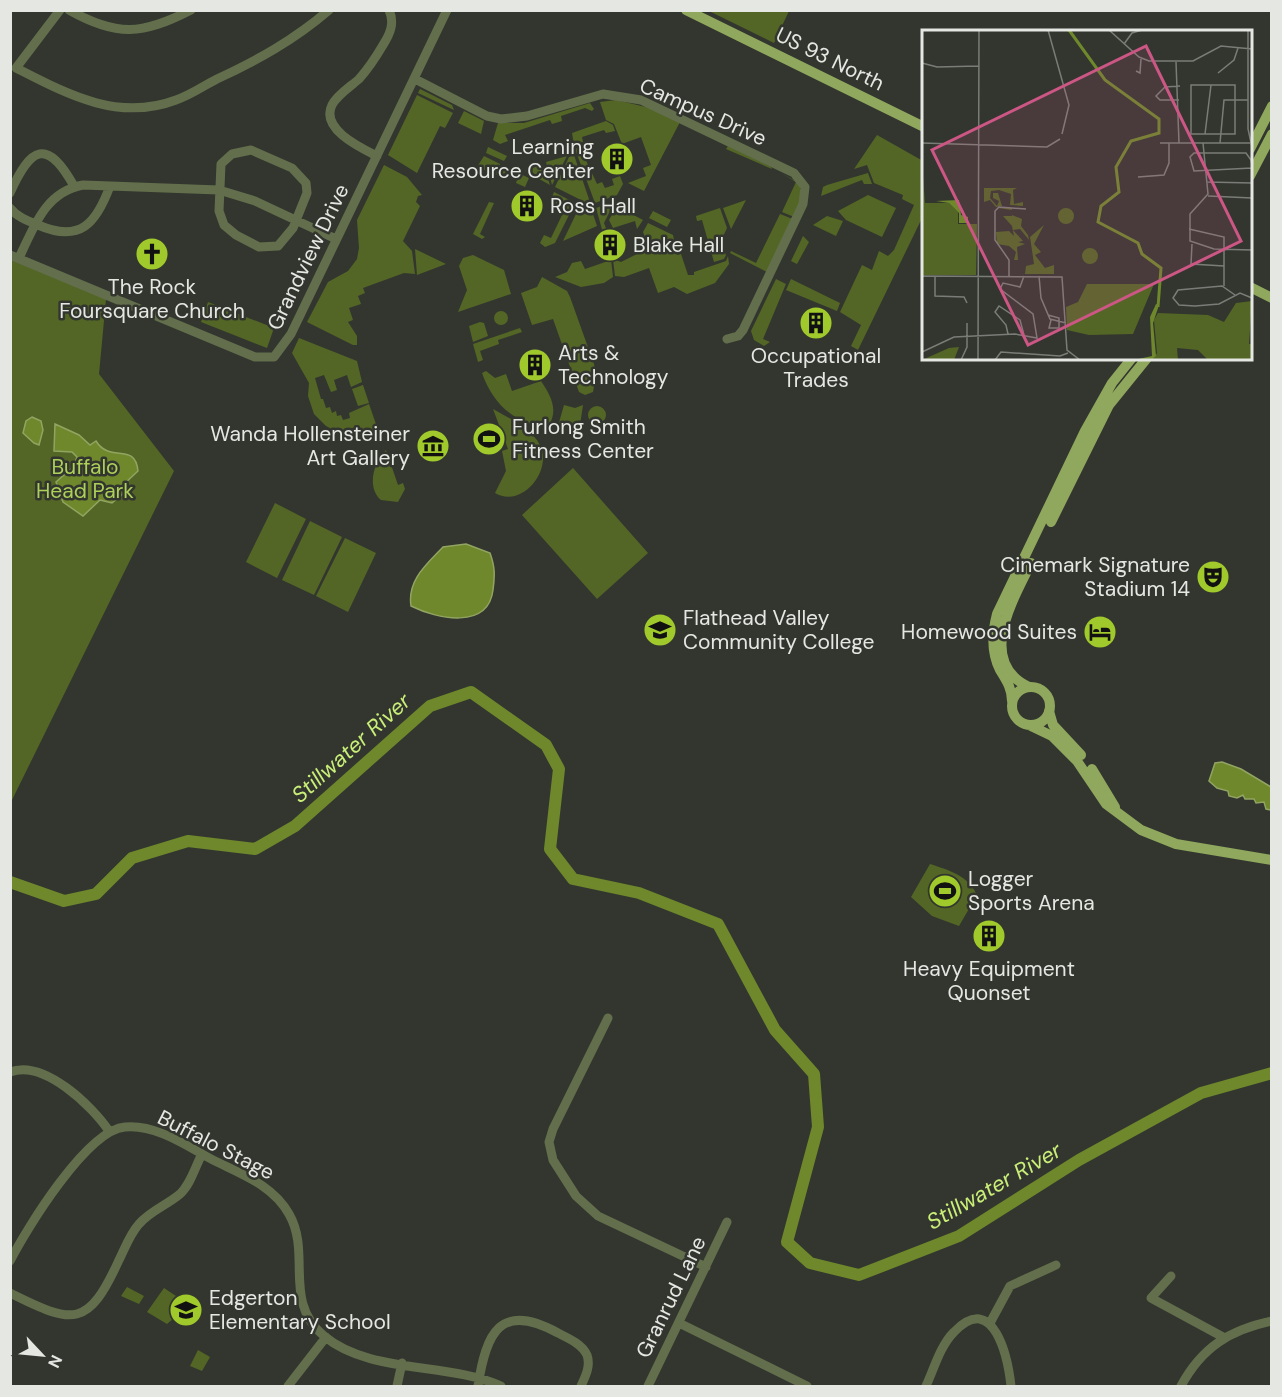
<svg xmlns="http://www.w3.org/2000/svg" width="1282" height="1397" viewBox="0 0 1282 1397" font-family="'DM Sans',sans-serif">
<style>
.green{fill:#536625}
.water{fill:#6e882b;stroke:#92a462;stroke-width:1.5}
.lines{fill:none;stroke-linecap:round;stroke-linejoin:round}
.river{stroke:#6e882b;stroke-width:12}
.minor{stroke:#636f4c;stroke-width:9}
.major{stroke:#90a85d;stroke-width:10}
.labels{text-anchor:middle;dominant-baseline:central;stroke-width:5;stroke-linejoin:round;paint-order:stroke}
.street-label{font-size:21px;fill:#e5e7e3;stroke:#33362f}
.poi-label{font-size:21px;fill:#e5e7e3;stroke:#33362f;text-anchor:start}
.park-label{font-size:21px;fill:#acd058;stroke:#33362f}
.water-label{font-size:22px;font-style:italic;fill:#caef78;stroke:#33362f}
.inset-river{fill:none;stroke:#6e882b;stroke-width:3}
.inset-road{fill:none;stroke:#7a7d77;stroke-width:1.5}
.view{fill:#cc5684;fill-opacity:0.15;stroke:#cc5684;stroke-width:3}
.inset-edge{fill:none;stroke:#e5e7e3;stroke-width:3}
</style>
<rect width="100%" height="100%" fill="#33362f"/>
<path class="green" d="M709,11L789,10V11L774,43Z
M420,89L452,105L454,110L418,93Z
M417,95L453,113L445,128L440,126L417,173L388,155Z
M616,100L650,108L680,122L644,191L628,183L646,176L643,168L651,165L641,137L622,144L614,124L606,120L600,102Z
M590,103L594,109L592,111L585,108L561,116L562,121L552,124L550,120L505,135L508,141L500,144L493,140L498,123H524Z
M464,111L484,121L481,134L458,123Z
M606,121L613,125L615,131L606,133L604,130L582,137L583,142L574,145L572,133Z
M877,135L923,161V216L858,350L851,346L861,325L840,312L862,265L872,270L879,251L888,256L894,250L914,205L902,199L903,195L874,183L867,165L854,169Z
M584,144L587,152L583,154L597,184L602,182L605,188L614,185L612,179L620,176L623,184L617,195L595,203L575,149Z
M728,146L771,167L772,169L726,149Z
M488,147L507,156L504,161L486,153Z
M574,155L591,205L555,187L569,157Z
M484,156L500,164L497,175L477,167Z
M567,156L552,185L546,162Z
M541,164L543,165L550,185L525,171Z
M384,165L407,177L422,195L418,196L416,202L420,206L403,241L412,251L415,274L404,273L363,288L365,293L358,296L361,304L349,308L353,320L348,322L357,336V345H353L307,322L328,282L348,271L357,259L359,248L357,220Z
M505,167L529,178L525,187L516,183L517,180L504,173L501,178L499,177Z
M781,173L799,183L802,195L794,217L782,212L796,182Z
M868,173L872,184H864L862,180L821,196L823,187L827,185Z
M554,192L575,203L555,243L545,247L540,243L544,235L551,238L563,213L557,210L559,206L550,202Z
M868,195L896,208L882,237L846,220L838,211Z
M746,200L731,229L723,208Z
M489,202L494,203L480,234L485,237L482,239L473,234Z
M610,203L613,205L604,223L607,231L603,233L596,208Z
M720,208L727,228L720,243L726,255L724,259L714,262L702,220L697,221L696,216Z
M622,209L643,220L637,229L635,221L613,228L609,220L614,211Z
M589,210L592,211L597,226L563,241L576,214Z
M653,211L671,220L667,227L649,218Z
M780,214L793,219L767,272L730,253L731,251L756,263Z
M827,216L843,221L836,236L813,225Z
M648,223L673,235L677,255L681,254L688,275H694V272L726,261L728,256L729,264L715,283L687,294L674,287L658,293L649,268L624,277L615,276L613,259L621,262L649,248L643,232Z
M803,236L809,242L797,264L791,261Z
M415,249L446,264L417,275Z
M473,255L504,270L511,294L458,312L467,290L459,266L463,258Z
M11,260L106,299L99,374L174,471L11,802Z
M611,260L613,277L604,283L581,287L555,277L567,272L572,263L581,261L585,269Z
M542,277L567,291L570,297L594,364L596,375L593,392L585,395L579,392L553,319L532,325L521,293L537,287Z
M776,279L786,284L763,339L770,342L764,346L754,340L751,331Z
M791,279L840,303L837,311L786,290Z
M208,302L274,328L267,348L201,322Z
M494 318a7 7 0 1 1 14 0a7 7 0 1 1-14 0Z
M480,322L484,323L488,336L473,342L469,326Z
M520,328L522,332L498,340L499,344L480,351L483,360L478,362L473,344Z
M299,338L357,361L362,382L351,387L347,375L334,380L337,390L331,392L324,375L315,378L321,399H323L326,408L330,407L332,413L336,411L337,416L341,415L343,420L350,418L349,413L369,404L378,430C367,439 353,428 340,433L326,426L314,414L308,396L309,383L292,353Z
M486,371L495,378L506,374L512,391L541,381C551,396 559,410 548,427C513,424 492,402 482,373Z
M363,385L369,403L358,406L352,389Z
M564,405L575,408L583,405L580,425L558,426Z
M588 415a9 9 0 1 1 18 0a9 9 0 1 1-18 0Z
M493,409C510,419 530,427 540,445C553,470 522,509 495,493L506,471L502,451L508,449Z
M386,450L398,485L403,483L405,489L398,502L381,500C366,487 374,462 386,450Z
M573,468L648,553L597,599L522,515Z
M275,503L306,519L277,578L246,562Z
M310,521L342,537L314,595L282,580Z
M345,538L376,553L348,612L316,596Z
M930,864C948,870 968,875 977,895L959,926L932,916L911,897Z
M127,1287L144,1296L139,1304L121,1296Z
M164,1288L182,1300L174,1318L167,1324L147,1312Z
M198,1350L210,1357L202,1371L190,1366Z"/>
<path class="water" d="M32,417L41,421L43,430L39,445L34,443L23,433L26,421Z
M55,424L79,435L90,445L96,441C110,464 135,441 138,471L124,484L130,493H124L112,503L100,500L83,516L63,502L56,482L74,466L77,457L72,452L54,451Z
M466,544L490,553C495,567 495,575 493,590C488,630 437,619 411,606C407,580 427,564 443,547Z
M1222,762L1241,769L1271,787V810L1266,809L1264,802L1256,803L1254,799H1245L1243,795L1237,798L1229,796L1228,791L1217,788L1209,781L1215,763Z"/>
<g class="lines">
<path class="river" d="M10,882L64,901L96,894L132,858L188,841L255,849L295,826L430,706L471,692L546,745L559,769L550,849L573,879L639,893L718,924L775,1030L814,1074L818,1127L787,1242L810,1263L859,1275L959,1236L1079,1160L1201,1093L1272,1073"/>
<path class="minor" d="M60,10L16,68C67,94 118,122 176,100C191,95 203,86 217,79C258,60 294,40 329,10
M69,10C117,37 142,35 191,10
M415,79L487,116L501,119L527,116L603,94L641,100L794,173L805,187L803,204L743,330L738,336L727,339
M251,150L292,168L306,183L307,193L293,228L278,246L259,247L236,235L224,225L219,211L221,164L232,154Z
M377,156C361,148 320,129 332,105C337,95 350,87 359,79C368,69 376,57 383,45C390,34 395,23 389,10
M10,193C31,146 47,138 74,186
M10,208C17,217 28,221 38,225C80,243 96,224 110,186
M10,255L255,357H274L291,334L447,10
M19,258C34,227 45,192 83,185L219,190L255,201L336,239
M608,1018L553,1129L549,1142L553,1160L576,1196L598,1216L706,1267
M10,1072C44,1059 92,1106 109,1131
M10,1261C27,1228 87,1130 125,1127C156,1124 187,1146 213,1160C241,1174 273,1185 289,1214C312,1254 282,1301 324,1336C369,1374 448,1362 501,1386
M1171,1276L1151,1298L1223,1337
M10,1293C74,1325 88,1328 119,1260C125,1248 130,1234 139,1224C150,1211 167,1205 180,1194C191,1184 195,1167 202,1154
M679,1323L807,1386
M990,1323L1010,1286L1056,1265
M288,1386L326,1337
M397,1386L402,1363
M478,1386C486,1333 500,1301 558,1333C568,1338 582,1344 587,1355C591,1366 585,1377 581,1386
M648,1386L727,1222
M926,1386C934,1369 940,1346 954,1332C994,1290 1008,1359 1011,1386
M1181,1386C1202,1347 1230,1330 1272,1321"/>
<path class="major" d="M686,10L924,127
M1250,149L1272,106
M1250,176L1272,134
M1250,287L1272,298
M1051,522L1109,405L1147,358
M1012 706a19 19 0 1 1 38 0a19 19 0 1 1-38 0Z
M1029,687C975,662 1014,598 1031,563
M1012,701C1012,688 1006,680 1000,670C991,652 992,633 997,614L1085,431L1112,383L1132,358
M1049,711L1053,725L1081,755
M1029,725L1052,736L1077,761L1106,804L1141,830L1176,844L1272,860
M1092,769L1115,807"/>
</g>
<defs>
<symbol id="building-disc" viewBox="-11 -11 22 22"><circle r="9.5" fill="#a0c92b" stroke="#33362f"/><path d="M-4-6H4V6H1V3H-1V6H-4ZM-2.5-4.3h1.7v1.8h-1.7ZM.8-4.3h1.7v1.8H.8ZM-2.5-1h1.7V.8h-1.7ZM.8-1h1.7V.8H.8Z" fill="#111"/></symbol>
<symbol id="church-disc" viewBox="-11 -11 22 22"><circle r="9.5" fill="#a0c92b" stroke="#33362f"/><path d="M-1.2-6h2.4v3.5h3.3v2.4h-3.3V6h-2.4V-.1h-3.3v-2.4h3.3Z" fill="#111"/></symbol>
<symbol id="stadium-disc" viewBox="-11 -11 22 22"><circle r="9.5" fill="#a0c92b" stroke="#33362f"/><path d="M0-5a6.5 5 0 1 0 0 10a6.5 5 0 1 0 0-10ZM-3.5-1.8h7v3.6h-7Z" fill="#111"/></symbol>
<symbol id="museum-disc" viewBox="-11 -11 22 22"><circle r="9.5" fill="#a0c92b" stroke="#33362f"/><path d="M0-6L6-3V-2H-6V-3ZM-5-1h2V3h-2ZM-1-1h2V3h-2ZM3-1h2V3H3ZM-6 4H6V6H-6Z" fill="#111"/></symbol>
<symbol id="theatre-disc" viewBox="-11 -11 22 22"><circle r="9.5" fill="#a0c92b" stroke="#33362f"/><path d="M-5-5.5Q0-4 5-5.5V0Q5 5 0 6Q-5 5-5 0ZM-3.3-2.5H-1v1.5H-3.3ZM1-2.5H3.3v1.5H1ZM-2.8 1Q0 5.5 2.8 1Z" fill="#111"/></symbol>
<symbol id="university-disc" viewBox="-11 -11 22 22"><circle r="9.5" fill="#a0c92b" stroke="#33362f"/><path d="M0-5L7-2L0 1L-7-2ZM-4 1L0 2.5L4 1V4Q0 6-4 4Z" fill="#111"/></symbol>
<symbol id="hotel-disc" viewBox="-11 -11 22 22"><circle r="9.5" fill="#a0c92b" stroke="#33362f"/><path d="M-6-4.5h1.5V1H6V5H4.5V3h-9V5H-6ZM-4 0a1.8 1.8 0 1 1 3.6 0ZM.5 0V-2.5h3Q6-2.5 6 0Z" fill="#111"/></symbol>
<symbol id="school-disc" viewBox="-11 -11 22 22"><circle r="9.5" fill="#a0c92b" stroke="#33362f"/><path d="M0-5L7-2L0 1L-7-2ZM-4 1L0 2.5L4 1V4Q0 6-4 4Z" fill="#111"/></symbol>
</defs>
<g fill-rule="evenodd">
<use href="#building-disc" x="598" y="140" width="38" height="38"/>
<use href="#building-disc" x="508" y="187" width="38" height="38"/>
<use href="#building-disc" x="591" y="226" width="38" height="38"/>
<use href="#church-disc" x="133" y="235" width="38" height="38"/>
<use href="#building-disc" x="797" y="304" width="38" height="38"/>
<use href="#building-disc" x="516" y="346" width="38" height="38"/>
<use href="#stadium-disc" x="470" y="420" width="38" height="38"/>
<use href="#museum-disc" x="414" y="427" width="38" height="38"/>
<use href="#theatre-disc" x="1194" y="558" width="38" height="38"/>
<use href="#university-disc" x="641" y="611" width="38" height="38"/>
<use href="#hotel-disc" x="1081" y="613" width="38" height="38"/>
<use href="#stadium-disc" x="926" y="872" width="38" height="38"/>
<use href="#building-disc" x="970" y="917" width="38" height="38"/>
<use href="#school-disc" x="167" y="1291" width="38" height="38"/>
</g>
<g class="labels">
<g class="street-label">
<text transform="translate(830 59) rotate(26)">US 93 North</text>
<text transform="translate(703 112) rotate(24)">Campus Drive</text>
<text transform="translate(308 257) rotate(-64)">Grandview Drive</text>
<text transform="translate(216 1145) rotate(27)">Buffalo Stage</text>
<text transform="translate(671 1297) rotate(-64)">Granrud Lane</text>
</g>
<g class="poi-label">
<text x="594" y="147" text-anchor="end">Learning<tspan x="594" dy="24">Resource Center</tspan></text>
<text x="550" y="206">Ross Hall</text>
<text x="633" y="245">Blake Hall</text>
<text x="152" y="287" text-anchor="middle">The Rock<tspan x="152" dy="24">Foursquare Church</tspan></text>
<text x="558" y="353">Arts &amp;<tspan x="558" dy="24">Technology</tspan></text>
<text x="816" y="356" text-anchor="middle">Occupational<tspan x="816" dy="24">Trades</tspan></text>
<text x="512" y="427">Furlong Smith<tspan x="512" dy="24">Fitness Center</tspan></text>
<text x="410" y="434" text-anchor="end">Wanda Hollensteiner<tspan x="410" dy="24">Art Gallery</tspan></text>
<text x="1190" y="565" text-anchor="end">Cinemark Signature<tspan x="1190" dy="24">Stadium 14</tspan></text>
<text x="683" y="618">Flathead Valley<tspan x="683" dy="24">Community College</tspan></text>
<text x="1077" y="632" text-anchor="end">Homewood Suites</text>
<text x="968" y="879">Logger<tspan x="968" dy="24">Sports Arena</tspan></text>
<text x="989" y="969" text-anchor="middle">Heavy Equipment<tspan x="989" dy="24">Quonset</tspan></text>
<text x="209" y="1298">Edgerton<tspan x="209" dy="24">Elementary School</tspan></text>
</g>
<g class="park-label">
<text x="85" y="467">Buffalo<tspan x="85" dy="24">Head Park</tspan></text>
</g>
<g class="water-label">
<text transform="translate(351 748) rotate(-42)">Stillwater River</text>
<text transform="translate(994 1186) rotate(-30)">Stillwater River</text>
</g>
</g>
<g transform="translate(922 30)">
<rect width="330" height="330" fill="#33362f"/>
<path d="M0,134L3,173H27L36,182V194H55L54,245H0ZM62,158H95L91,160L92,174L101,172V176L88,175L89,164L77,160L69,161L68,168L75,176L77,171L71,168V163H76L80,176L74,177L68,170L62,172ZM136 186a8 8 0 1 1 16 0a8 8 0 1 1-16 0ZM76,178H90V185L100,189L99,196L106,205L107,210L98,199L91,200L101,211L96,212L103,214L95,217L96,230H92L94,222L87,216L75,214L74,202L87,201L92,206L90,196L81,186H90V180ZM122,195L112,214L119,222L113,225L123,238L132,235V244H103L104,236L112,234L108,207ZM160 226a8 8 0 1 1 16 0a8 8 0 1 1-16 0ZM165,254H232L211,304L167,305L145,300L144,277L156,272ZM330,271L327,314H330V330H286L276,320L255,318L256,330H231L235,323L232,290L236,283L286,285L302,292L314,273ZM37,317L32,330H0L27,318Z" fill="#536625"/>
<path d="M37,170L39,185L46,187V193H37V183L27,173L14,171ZM234,274L237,275L231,293L234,326L230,330H212L230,326L228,287Z" fill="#6e882b"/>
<path class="inset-river" d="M147,0L183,50L237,89V103L209,111L194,137L197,162L179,176L176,192L216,213L220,224L239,238L236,277"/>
<path class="inset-road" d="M126,0L147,75L140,104M187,0L217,27L227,31H271L299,16L330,19M326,0V99L330,117M202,14L210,3L220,0M254,32L257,113M0,33L15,37L57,36M214,41L218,43L219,29M296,43L312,30L316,18M269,55H313V104H269ZM257,70H238L234,66L243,57L258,56M283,104L289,55M0,113L125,117L138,109M238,113H328M281,113L286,164L268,184V211L292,219L330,220M298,113L302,70H326M330,138L272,141L268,127L272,123H324L329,130L330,135V144M216,147L242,145L247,133V113M284,152L330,153M286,166L330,168M267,199L302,207V256M270,214L269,234L302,236M0,246L140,247L145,320L158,330M13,246V266L42,267L45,273M87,246V230L73,210V181L77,177L104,179M117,246L119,268L128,289L144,293M313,265L300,256L256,260L251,268L257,275L273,276L297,274L318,263L330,268M0,278V246M126,285L137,288V298H127L129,290M86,304L84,295L73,282L77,276L98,290L102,305M0,322L32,307L93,304L115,308L111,284L78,259L81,253L98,257L102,246M39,330L45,317V293M56,330L57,0M73,330L79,322L138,326L146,323"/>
<path class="view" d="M224,16L319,211L106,315L10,120Z"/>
<rect width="330" height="330" class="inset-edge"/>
</g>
<rect width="1282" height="1397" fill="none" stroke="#e5e7e3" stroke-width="24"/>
<g transform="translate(42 1355) rotate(116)" stroke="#33362f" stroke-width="4.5" paint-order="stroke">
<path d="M0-4.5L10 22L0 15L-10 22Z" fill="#e5e7e3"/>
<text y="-9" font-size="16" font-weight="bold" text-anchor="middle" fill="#e5e7e3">N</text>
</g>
</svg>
